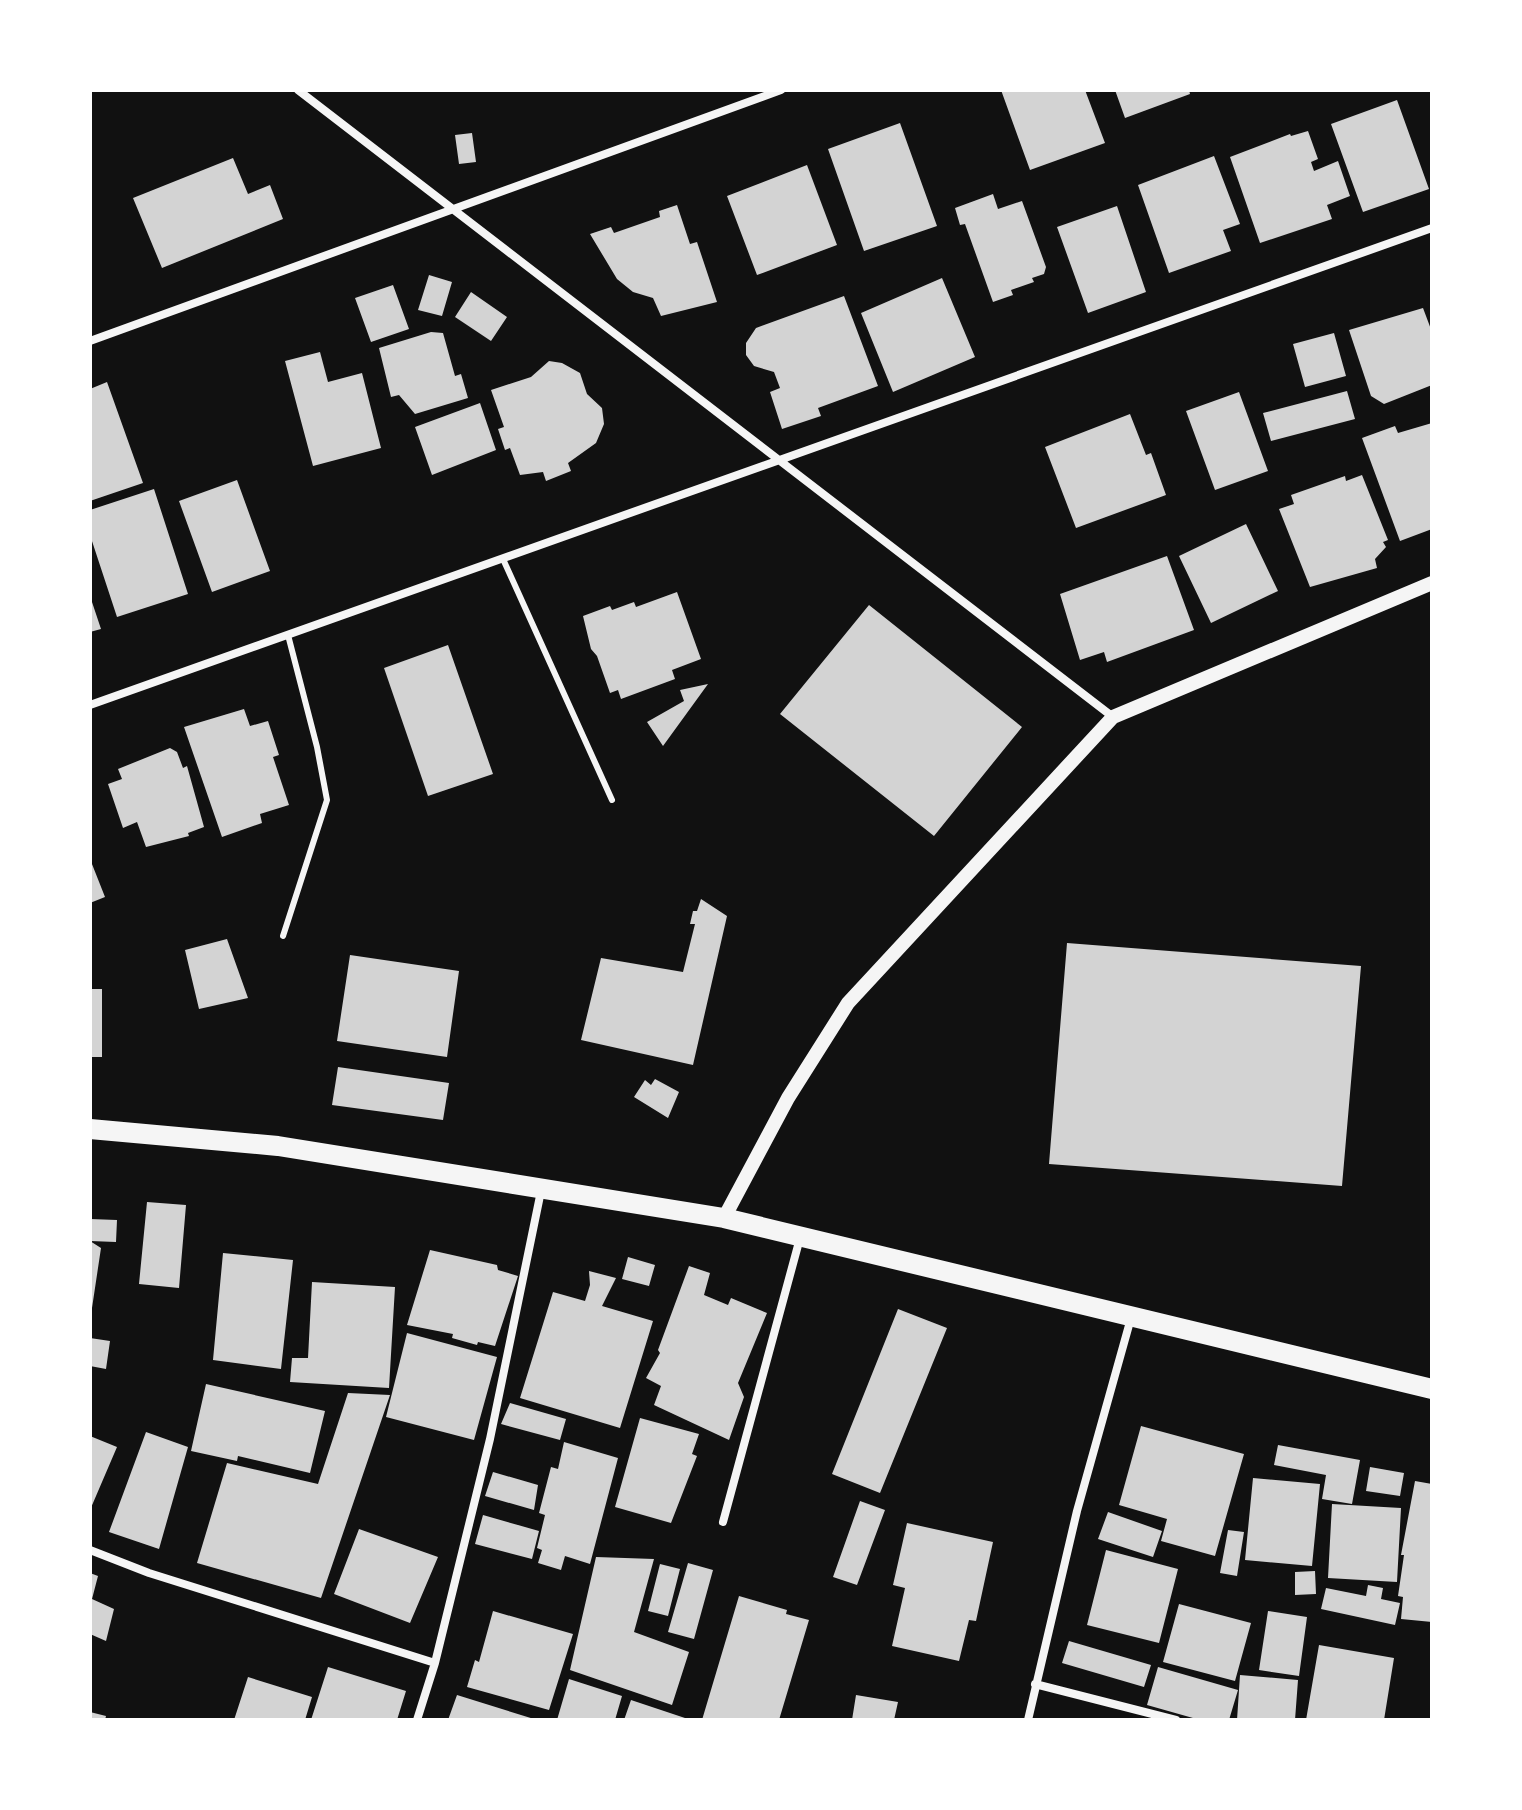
<svg xmlns="http://www.w3.org/2000/svg" width="1522" height="1810" viewBox="0 0 1522 1810" font-family="'Noto Sans',sans-serif">
<style>
.building{fill:#d3d3d3}
.lines{fill:none;stroke-linecap:round;stroke-linejoin:round}
.service{stroke:#f5f5f5;stroke-width:6}
.minor{stroke:#f5f5f5;stroke-width:8}
.tertiary{stroke:#f5f5f5;stroke-width:14}
.primary{stroke:#f5f5f5;stroke-width:20}
</style>
<rect width="100%" height="100%" fill="#111"/>
<path class="building" d="M1001,90H1085L1105,143L1030,170Z
M1115,90H1189L1190,94L1125,118Z
M1397,100L1429,189L1363,212L1331,124Z
M900,123L937,226L864,251L828,149Z
M1308,131L1318,159L1311,162L1314,171L1338,161L1350,196L1327,205L1332,219L1260,243L1230,157L1290,134L1291,136Z
M472,133L476,162L459,164L455,135Z
M1214,156L1240,224L1223,230L1231,251L1169,273L1138,185Z
M233,158L248,194L270,185L283,219L162,268L133,198Z
M807,165L837,245L757,275L727,196Z
M993,194L998,209L1022,201L1046,267L1044,274L1032,278L1034,282L1011,290L1013,295L993,302L965,224L960,225L955,208Z
M677,205L690,244L697,242L717,302L661,316L653,298L633,292L617,279L590,234L611,227L614,233L660,217L659,211Z
M1117,206L1146,292L1088,313L1057,227Z
M429,275L452,282L442,316L418,310Z
M942,278L975,357L893,392L861,313Z
M393,285L409,329L371,342L355,298Z
M471,292L507,317L491,341L455,317Z
M844,296L878,386L818,408L821,416L782,429L770,392L780,388L774,372L754,366L746,355V343L756,328Z
M1423,308L1432,332V385L1384,404L1371,396L1349,330Z
M431,332L443,333L455,376L461,374L468,398L415,414L399,395L391,397L379,348Z
M1334,333L1346,376L1305,387L1293,344Z
M320,352L328,382L362,373L381,448L313,466L285,361Z
M549,361L562,363L580,373L587,394L602,408L604,424L596,443L568,463L571,471L546,481L543,472L520,475L510,448L505,450L498,429L504,427L491,390L531,377Z
M107,382L143,483L90,501V389Z
M1347,391L1355,419L1271,441L1263,413Z
M1239,392L1268,471L1215,490L1186,411Z
M480,403L496,450L432,475L415,427Z
M1130,414L1146,455L1151,453L1166,495L1076,528L1045,447Z
M1432,423V529L1400,541L1362,438L1395,426L1398,433Z
M1362,475L1388,540L1383,542L1386,547L1375,559L1377,568L1310,587L1279,509L1294,504L1291,495L1345,476L1346,481Z
M237,480L270,571L212,592L179,501Z
M154,489L188,594L117,617L90,535V510Z
M1246,524L1278,591L1211,623L1179,556Z
M1167,556L1194,630L1107,662L1104,652L1080,660L1060,594Z
M677,592L701,659L672,670L675,679L621,699L618,690L610,693L597,656L591,649L583,616L610,606L612,610L634,602L636,607Z
M90,596L101,629L90,632Z
M869,605L1022,727L934,836L780,714Z
M448,645L493,774L428,796L384,668Z
M708,684L663,746L647,722L684,701L680,690Z
M244,709L250,726L268,721L279,755L273,757L289,805L260,814L262,823L222,837L184,727Z
M170,748L177,752L183,768L187,766L204,827L188,833L189,836L146,847L137,822L123,828L108,784L122,779L118,769Z
M90,859L105,897L90,903Z
M701,899L727,916L693,1065L581,1040L601,958L683,972L695,924H690L693,911H697Z
M227,939L248,998L199,1009L185,950Z
M1067,943L1361,966L1342,1186L1049,1164Z
M350,955L459,971L447,1057L337,1041Z
M90,989H102V1057H90Z
M338,1067L449,1083L443,1120L332,1105Z
M655,1079L679,1092L668,1118L634,1097L645,1080L651,1085Z
M147,1202L186,1205L179,1288L139,1284Z
M90,1219L117,1220L116,1242L90,1241Z
M90,1241L101,1248L92,1308H90Z
M430,1250L497,1265L498,1270L518,1276L495,1346L478,1342L477,1345L452,1338L453,1334L407,1325Z
M223,1253L293,1260L281,1369L213,1360Z
M628,1257L655,1265L649,1286L622,1279Z
M689,1266L710,1273L704,1295L728,1305L731,1298L767,1313L738,1383L744,1397L729,1440L654,1405L661,1386L646,1378L660,1353L658,1350Z
M589,1271L616,1278L602,1306L653,1321L620,1428L520,1398L553,1292L585,1301L590,1285Z
M312,1282L395,1287L389,1388L290,1382L292,1358H308Z
M898,1309L947,1328L880,1493L832,1474Z
M407,1333L497,1357L474,1440L386,1417Z
M90,1338L110,1341L106,1369L90,1366Z
M206,1384L325,1411L310,1473L238,1456L237,1461L191,1451Z
M348,1393L390,1395L321,1598L197,1563L227,1463L318,1484Z
M510,1403L566,1419L560,1440L501,1424Z
M640,1418L699,1434L692,1454L697,1456L671,1523L615,1507Z
M1141,1426L1244,1454L1215,1556L1161,1541L1167,1519L1119,1505Z
M146,1432L188,1447L159,1549L109,1532Z
M90,1436L117,1447L90,1510Z
M564,1442L618,1458L590,1564L565,1556L561,1570L538,1563L542,1550L537,1548L545,1515L539,1513L551,1467L558,1469Z
M1278,1445L1360,1460L1352,1504L1322,1499L1326,1475L1274,1465Z
M1370,1467L1404,1473L1400,1496L1366,1491Z
M493,1472L538,1485L534,1510L485,1496Z
M1253,1478L1320,1484L1312,1566L1245,1560Z
M1415,1481L1432,1484V1622L1401,1619L1403,1597L1398,1596L1404,1555H1401Z
M860,1501L885,1510L857,1585L833,1577Z
M1332,1504L1401,1508L1397,1582L1328,1578Z
M1108,1512L1162,1531L1153,1557L1098,1539Z
M483,1515L539,1531L532,1559L475,1544Z
M907,1523L993,1542L976,1621L969,1620L959,1661L892,1646L905,1588L893,1585Z
M359,1529L438,1557L410,1623L334,1594Z
M1228,1530L1244,1532L1237,1576L1220,1573Z
M1106,1550L1178,1569L1159,1643L1087,1625Z
M596,1557L654,1559L634,1632L689,1652L672,1705L570,1670Z
M688,1563L713,1570L694,1639L668,1632Z
M660,1564L680,1569L668,1616L648,1611Z
M1315,1571L1316,1594L1295,1595V1572Z
M90,1573L98,1576L92,1599L114,1609L106,1641L90,1634Z
M1368,1585L1383,1588L1381,1599L1400,1603L1395,1625L1321,1609L1326,1588L1366,1596Z
M739,1596L787,1610L786,1614L809,1620L779,1720H702Z
M1179,1604L1251,1623L1235,1681L1163,1662Z
M493,1611L573,1634L549,1710L467,1687L475,1660L479,1662Z
M1268,1611L1307,1617L1299,1676L1259,1670Z
M1069,1641L1151,1665L1144,1687L1062,1663Z
M1319,1645L1394,1658L1384,1720H1306Z
M328,1667L406,1691L397,1720H311Z
M1158,1667L1238,1690L1229,1720H1200L1147,1705Z
M1240,1675L1298,1680L1295,1720H1237Z
M248,1677L312,1697L305,1720H234Z
M569,1679L622,1696L615,1720H557Z
M457,1695L534,1719V1720H448Z
M856,1695L898,1702L894,1720H852Z
M631,1700L688,1719L687,1720H624Z
M90,1712L106,1716L105,1720H90Z"/>
<g class="lines">
<path class="service" d="M503,559L612,800
M283,936L327,800L317,747L288,635"/>
<path class="minor" d="M298,90L1113,717
M90,341L781,90
M90,705L1432,228
M723,1522L800,1238
M90,1550L149,1573L435,1663
M1035,1684L1176,1720
M417,1720L435,1663L490,1439L541,1191
M1028,1720L1077,1511L1131,1318"/>
<path class="tertiary" d="M724,1218L788,1098L848,1003L1113,717L1432,583"/>
<path class="primary" d="M90,1129L278,1146L724,1218L1432,1389"/>
</g>
<rect width="1522" height="1810" fill="none" stroke="#ffffff" stroke-width="184"/>
</svg>
